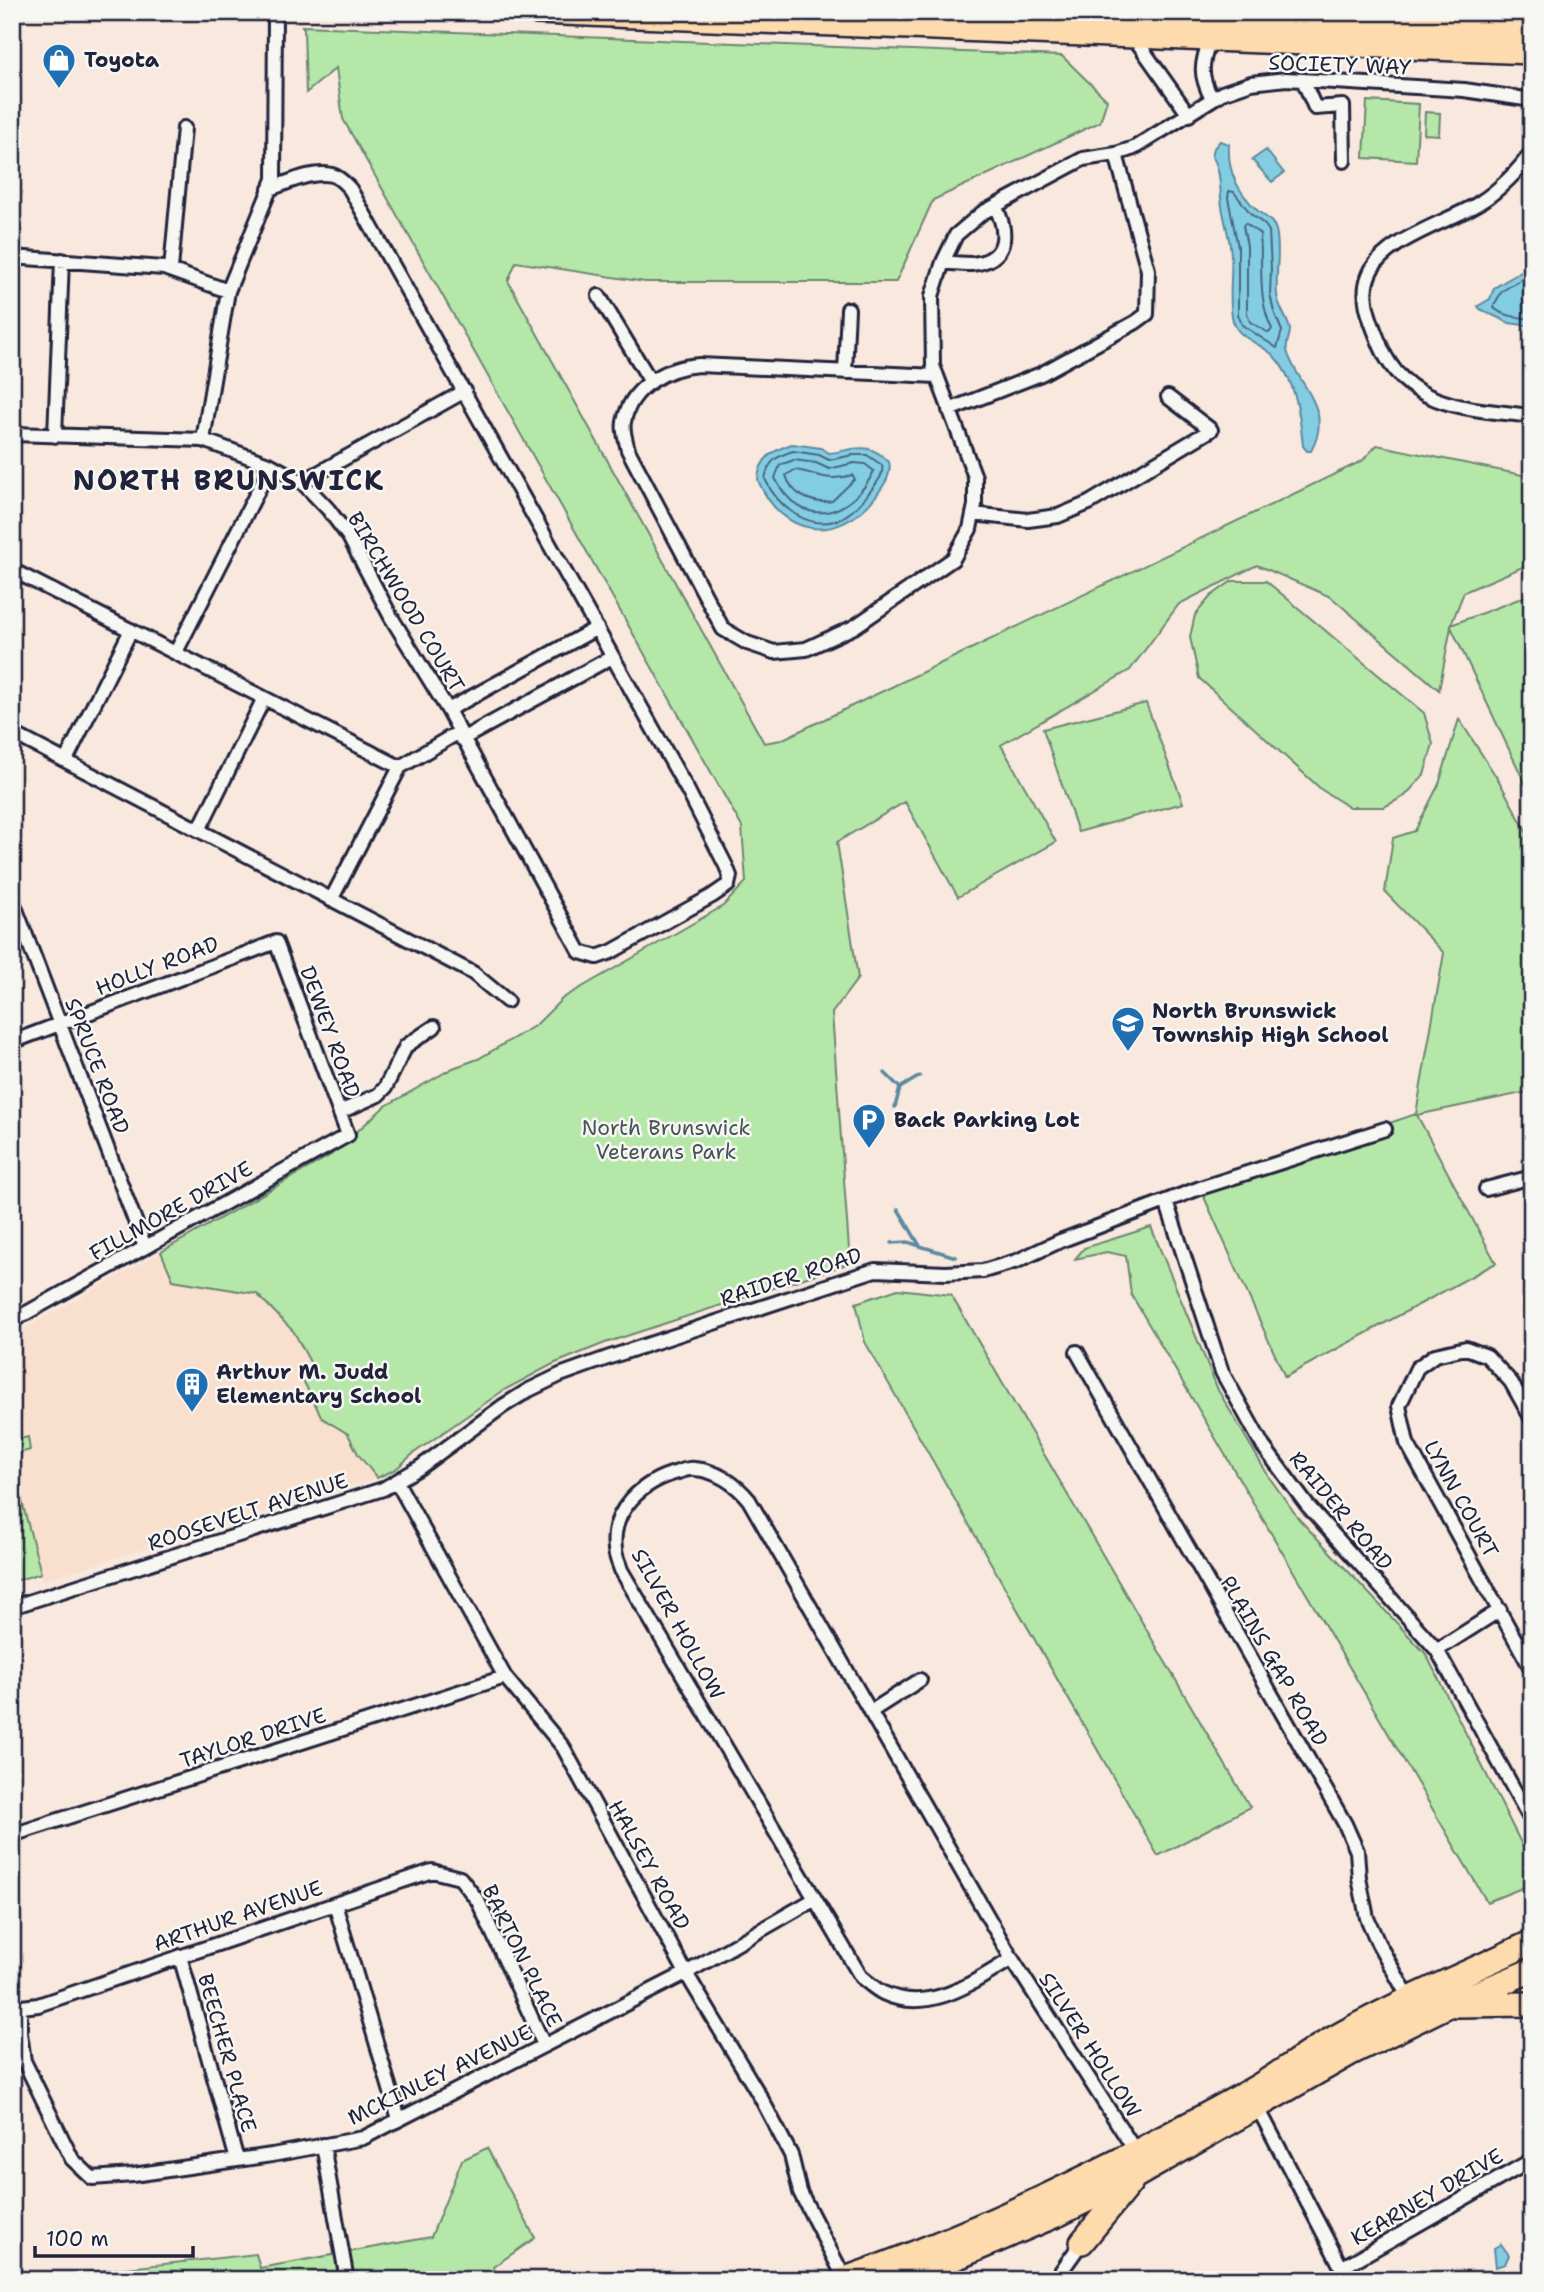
<svg xmlns="http://www.w3.org/2000/svg" width="1544" height="2292" viewBox="0 0 1544 2292" font-family="'Shantell Sans',sans-serif">
<style>
.built{fill:#f9dfce}
.green{fill:#b5e8a8;stroke:#6c8572;stroke-width:2}
.water{fill:#83cde3;stroke:#5c89a0;stroke-width:2}
.lines{fill:none;stroke-linecap:round;stroke-linejoin:round}
.shore{stroke:#49667e;stroke-width:2}
.stream{stroke:#5c89a0;stroke-width:3.5}
.street-casing{stroke:#22223b;stroke-width:18}
.highway-casing{stroke:#22223b;stroke-width:28}
.street{stroke:#f6f6f2;stroke-width:12}
.highway{stroke:#fedbac;stroke-width:23}
.labels{text-anchor:middle;dominant-baseline:central;stroke-width:5;stroke-linejoin:round;paint-order:stroke}
.poi-label{font-size:21px;font-weight:bold;fill:#22223b;stroke:#f6f6f2;text-anchor:start}
.street-label{font-size:21px;fill:#22223b;stroke:#f6f6f2}
.park-label{font-size:21px;fill:#475456;stroke:#f6f6f2}
.district-label{font-size:28px;font-weight:bold;letter-spacing:2px;fill:#22223b;stroke:#f6f6f2}
</style>
<rect width="100%" height="100%" fill="#f8e8dd"/>
<filter id="ink" filterUnits="userSpaceOnUse"><feTurbulence type="fractalNoise" baseFrequency=".0143" numOctaves="2"/><feDisplacementMap in="SourceGraphic" scale="14" xChannelSelector="R" yChannelSelector="G"/><feConvolveMatrix kernelMatrix="1 2 1 2 8 2 1 2 1" color-interpolation-filters="sRGB"/></filter>
<g filter="url(#ink)">
<path class="built" d="M161,1252L173,1280L257,1294L294,1333L311,1365L298,1370L322,1418L348,1434L358,1454L377,1478L43,1580L12,1464V1336Z"/>
<path class="green" d="M302,26L1062,56L1107,100L1100,122L933,200L896,282H645L516,262L508,281L764,743L781,740L1362,461L1377,445L1532,477V563L1464,592L1451,625L1532,594V798L1451,627L1439,690L1331,597L1257,565L1179,604L1130,670L1001,745L1056,842L958,897L905,802L837,842L858,978L832,1013L850,1263L605,1343L553,1364L504,1390L414,1453L396,1469L377,1478L358,1454L348,1434L322,1418L298,1370L311,1364L294,1332L257,1294L173,1280L161,1252L331,1155L384,1107L453,1068L478,1059L536,1025L563,998L723,906L746,882L742,827L343,119L336,68L306,93L304,29Z
M1367,101L1419,104L1416,161L1364,158Z
M1425,112L1440,113L1439,135L1424,134Z
M1232,581H1266L1424,713L1433,744L1424,775L1405,796L1384,807H1349L1322,790L1199,678L1190,637L1195,615L1211,596Z
M1146,703L1183,803L1078,832L1043,729Z
M1459,719L1499,781L1532,842V1091L1417,1115L1496,1263L1285,1377L1200,1188L1416,1114L1444,953L1385,892L1393,838L1415,831L1439,784Z
M1151,1227L1218,1390L1269,1477L1299,1519L1426,1654L1532,1865V1884L1487,1902L1131,1294L1126,1256L1107,1252L1075,1259L1084,1248Z
M898,1289L951,1295L1250,1807L1158,1856L865,1342L856,1303Z
M28,1437L30,1450L12,1455V1441Z
M12,1464L41,1573L12,1582Z
M487,2148L535,2238L493,2267L501,2280H64L62,2275L256,2254L260,2268L431,2237L462,2160Z"/>
<path class="water" d="M1220,141L1229,144C1227,172 1238,192 1258,211C1265,217 1273,220 1276,230C1281,251 1275,274 1277,295C1278,307 1289,321 1290,330C1290,337 1285,344 1287,351C1297,385 1335,408 1311,451H1307L1303,446C1300,415 1296,379 1273,355C1258,341 1235,339 1232,316C1228,293 1234,268 1230,246C1228,230 1222,214 1221,198C1220,185 1220,167 1212,156L1214,148Z
M1266,150L1284,173L1272,182L1252,160Z
M1532,265V326L1509,323L1480,309L1478,306L1490,299L1494,288Z
M792,444L821,448L829,453C855,450 867,440 889,462C892,475 884,485 876,496C838,545 782,538 758,480C759,458 774,450 792,444Z
M1501,2244L1509,2255L1505,2264L1496,2267L1494,2248Z"/>
<g class="lines">
<path class="shore" d="M1229,191L1234,192L1251,214L1265,225L1269,231L1271,269L1270,294L1274,312L1282,331L1277,348L1242,325L1238,314V247L1228,198Z
M1245,223L1260,234C1263,267 1257,298 1272,329L1269,333L1250,322L1247,313V246L1243,226Z
M1532,273L1502,291L1493,307C1503,317 1518,317 1532,319
M793,451L819,455L829,460L853,455H867L882,465C884,475 878,481 872,489C864,500 852,513 840,519C808,532 777,506 765,479C768,461 777,456 793,451Z
M794,460L816,463L829,469L854,463L865,464L874,471C851,518 801,531 775,478L780,465Z
M795,470C817,473 828,483 852,475L855,479L832,501C813,505 791,495 786,475Z"/>
<path class="stream" d="M885,1073L900,1088
M895,1107L900,1088L920,1076
M898,1209L920,1246L956,1257
M892,1243L908,1242L920,1246"/>
<defs>
<path id="street" d="M1133,36L1189,115
M1210,39C1201,65 1199,74 1212,99
M1303,80L1315,108L1343,106L1344,161
M1532,151C1521,169 1497,192 1479,203C1449,222 1382,240 1369,275C1359,299 1372,324 1381,347C1407,409 1474,409 1532,416
M12,257L164,268L228,291
M943,262C952,263 962,264 971,264C1008,261 1009,233 995,206
M171,269L184,128
M599,296L651,382
M699,365L937,376L975,477V505L970,529L953,559L854,627L806,649L774,652L747,643L723,629L628,450C626,440 622,431 624,422C630,387 667,367 699,365Z
M845,372L848,309
M937,376L933,366L932,296L943,262L956,235L982,213L1083,159L1116,154L1134,148L1222,93L1251,83L1286,79L1464,90L1532,100
M949,410L1041,374L1136,322L1147,314L1148,270L1116,154
M12,434L203,440L271,465L302,482L328,509L349,537L391,617L448,710L580,952L597,957L611,952L712,896L728,885L730,876L726,866L688,791L350,189C345,184 340,177 332,175C312,170 288,183 269,189
M55,436L62,260
M203,440L228,291L274,179L275,12
M302,482L465,391
M973,514L1028,520L1058,516L1089,503L1211,430L1168,397
M12,570L400,767L459,732
M176,652L271,465
M448,710L597,628
M12,733L473,973L507,1001
M462,739L612,657
M66,760L131,630
M199,830L264,698
M12,899L145,1247
M331,900L400,767
M12,1042L276,942L348,1135L12,1321
M340,1112L378,1095L385,1088L406,1046L434,1027
M1486,1189L1532,1177
M1166,1201L1222,1372L1263,1446L1307,1505L1437,1650L1532,1822
M1077,1352L1345,1824L1357,1851L1359,1878L1367,1918L1378,1943L1410,2000
M1532,1419L1511,1382L1487,1356L1466,1348L1435,1355L1417,1368L1399,1406L1407,1443L1532,1670
M397,1482L505,1677L563,1747L686,1973L761,2098L791,2155L800,2192L845,2279
M12,1607L383,1489L419,1468L503,1406L529,1390L560,1375L610,1357L875,1270L946,1273L983,1271L1017,1261L1060,1241L1200,1188L1385,1129
M1437,1650L1500,1610
M870,1712L920,1680
M12,1835L505,1677
M335,1904L399,2119
M180,1956L237,2160
M1012,1959C973,1982 930,2015 883,1993C875,1989 868,1982 861,1977L621,1570C619,1563 615,1556 615,1549C610,1510 643,1481 678,1472C682,1471 689,1468 694,1469C716,1470 736,1484 749,1500L1012,1959L1136,2152
M20,2007V2033L24,2061L72,2159L92,2178L133,2175L272,2155L363,2138L686,1973L815,1899
M14,2008L38,2005L432,1871L460,1878L478,1901L544,2045
M1532,2051V2056
M1257,2106L1348,2280
M323,2145L347,2280
M1341,2268L1532,2160
M1055,2280L1082,2242"/>
<path id="highway" d="M538,12L1532,52
M1067,12L1532,31
M1456,2005L1532,2004
M1082,2242L1131,2182
M842,2280C983,2231 1116,2165 1246,2093C1274,2078 1299,2058 1327,2042C1392,2004 1464,1975 1532,1942
M904,2280L1061,2213L1134,2177L1349,2054L1449,2005L1532,1970"/>
</defs>
<use href="#street" class="street-casing"/>
<use href="#highway" class="highway-casing"/>
<use href="#street" class="street"/>
<use href="#highway" class="highway"/>
</g>
</g>
<defs>
<symbol id="shop-pin" viewBox="-11 -11 22 30"><path d="M0 17L-7.5 6A9.5 9.5 0 1 1 7.5 6Z" fill="#1f6fb2" stroke="#f6f6f2"/><path d="M-5-2.5h2.3a2.7 3.5 0 0 1 5.4 0H5L5.5 6h-11ZM-1.5-2.5h3a1.5 2.3 0 0 0-3 0Z" fill="#fff"/></symbol>
<symbol id="school-pin" viewBox="-11 -11 22 30"><path d="M0 17L-7.5 6A9.5 9.5 0 1 1 7.5 6Z" fill="#1f6fb2" stroke="#f6f6f2"/><path d="M0-5L7-2L0 1L-7-2ZM-4 1L0 2.5L4 1V4Q0 6-4 4Z" fill="#fff"/></symbol>
<symbol id="parking-pin" viewBox="-11 -11 22 30"><path d="M0 17L-7.5 6A9.5 9.5 0 1 1 7.5 6Z" fill="#1f6fb2" stroke="#f6f6f2"/><path d="M-3.5-5.5H1a3.5 3.5 0 0 1 0 7H-1V5.5H-3.5ZM-1-3.4V-.6H.8a1.4 1.4 0 0 0 0-2.8Z" fill="#fff"/></symbol>
<symbol id="building-pin" viewBox="-11 -11 22 30"><path d="M0 17L-7.5 6A9.5 9.5 0 1 1 7.5 6Z" fill="#1f6fb2" stroke="#f6f6f2"/><path d="M-4-6H4V6H1V3H-1V6H-4ZM-2.5-4.3h1.7v1.8h-1.7ZM.8-4.3h1.7v1.8H.8ZM-2.5-1h1.7V.8h-1.7ZM.8-1h1.7V.8H.8Z" fill="#fff"/></symbol>
</defs>
<g fill-rule="evenodd">
<use href="#shop-pin" x="40" y="41" width="38" height="52"/>
<use href="#school-pin" x="1109" y="1004" width="38" height="52"/>
<use href="#parking-pin" x="850" y="1101" width="38" height="52"/>
<use href="#building-pin" x="173" y="1365" width="38" height="52"/>
</g>
<g class="labels">
<g class="poi-label">
<text x="84" y="60">Toyota</text>
<text x="1152" y="1011">North Brunswick<tspan x="1152" dy="24">Township High School</tspan></text>
<text x="894" y="1120">Back Parking Lot</text>
<text x="216" y="1372">Arthur M. Judd<tspan x="216" dy="24">Elementary School</tspan></text>
</g>
<g class="street-label">
<text transform="translate(1340 65) rotate(2)">SOCIETY WAY</text>
<text transform="translate(406 602) rotate(59)">BIRCHWOOD COURT</text>
<text transform="translate(157 966) rotate(-21)">HOLLY ROAD</text>
<text transform="translate(330 1032) rotate(70)">DEWEY ROAD</text>
<text transform="translate(97 1066) rotate(69)">SPRUCE ROAD</text>
<text transform="translate(171 1211) rotate(-29)">FILLMORE DRIVE</text>
<text transform="translate(791 1277) rotate(-18)">RAIDER ROAD</text>
<text transform="translate(1461 1499) rotate(61)">LYNN COURT</text>
<text transform="translate(1341 1511) rotate(50)">RAIDER ROAD</text>
<text transform="translate(248 1512) rotate(-18)">ROOSEVELT AVENUE</text>
<text transform="translate(678 1624) rotate(61)">SILVER HOLLOW</text>
<text transform="translate(1274 1661) rotate(60)">PLAINS GAP ROAD</text>
<text transform="translate(253 1738) rotate(-18)">TAYLOR DRIVE</text>
<text transform="translate(649 1865) rotate(61)">HALSEY ROAD</text>
<text transform="translate(238 1916) rotate(-19)">ARTHUR AVENUE</text>
<text transform="translate(522 1956) rotate(64)">BARTON PLACE</text>
<text transform="translate(1090 2045) rotate(57)">SILVER HOLLOW</text>
<text transform="translate(227 2053) rotate(74)">BEECHER PLACE</text>
<text transform="translate(440 2075) rotate(-26)">MCKINLEY AVENUE</text>
<text transform="translate(1427 2197) rotate(-30)">KEARNEY DRIVE</text>
</g>
<g class="park-label">
<text x="666" y="1128">North Brunswick<tspan x="666" dy="24">Veterans Park</tspan></text>
</g>
<g class="district-label">
<text x="229" y="480">NORTH BRUNSWICK</text>
</g>
</g>
<rect width="1544" height="2292" fill="none" stroke="#f6f6f2" stroke-width="42"/>
<rect x="21" y="21" width="1502" height="2250" fill="none" stroke="#22223b" stroke-width="2.5" filter="url(#ink)"/>
<path d="M35 2246v10h158v-10" fill="none" stroke="#22223b" stroke-width="3.5"/>
<text x="46" y="2246" font-size="21" fill="#22223b" stroke="#f6f6f2" stroke-width="5" paint-order="stroke">100 m</text>
</svg>
